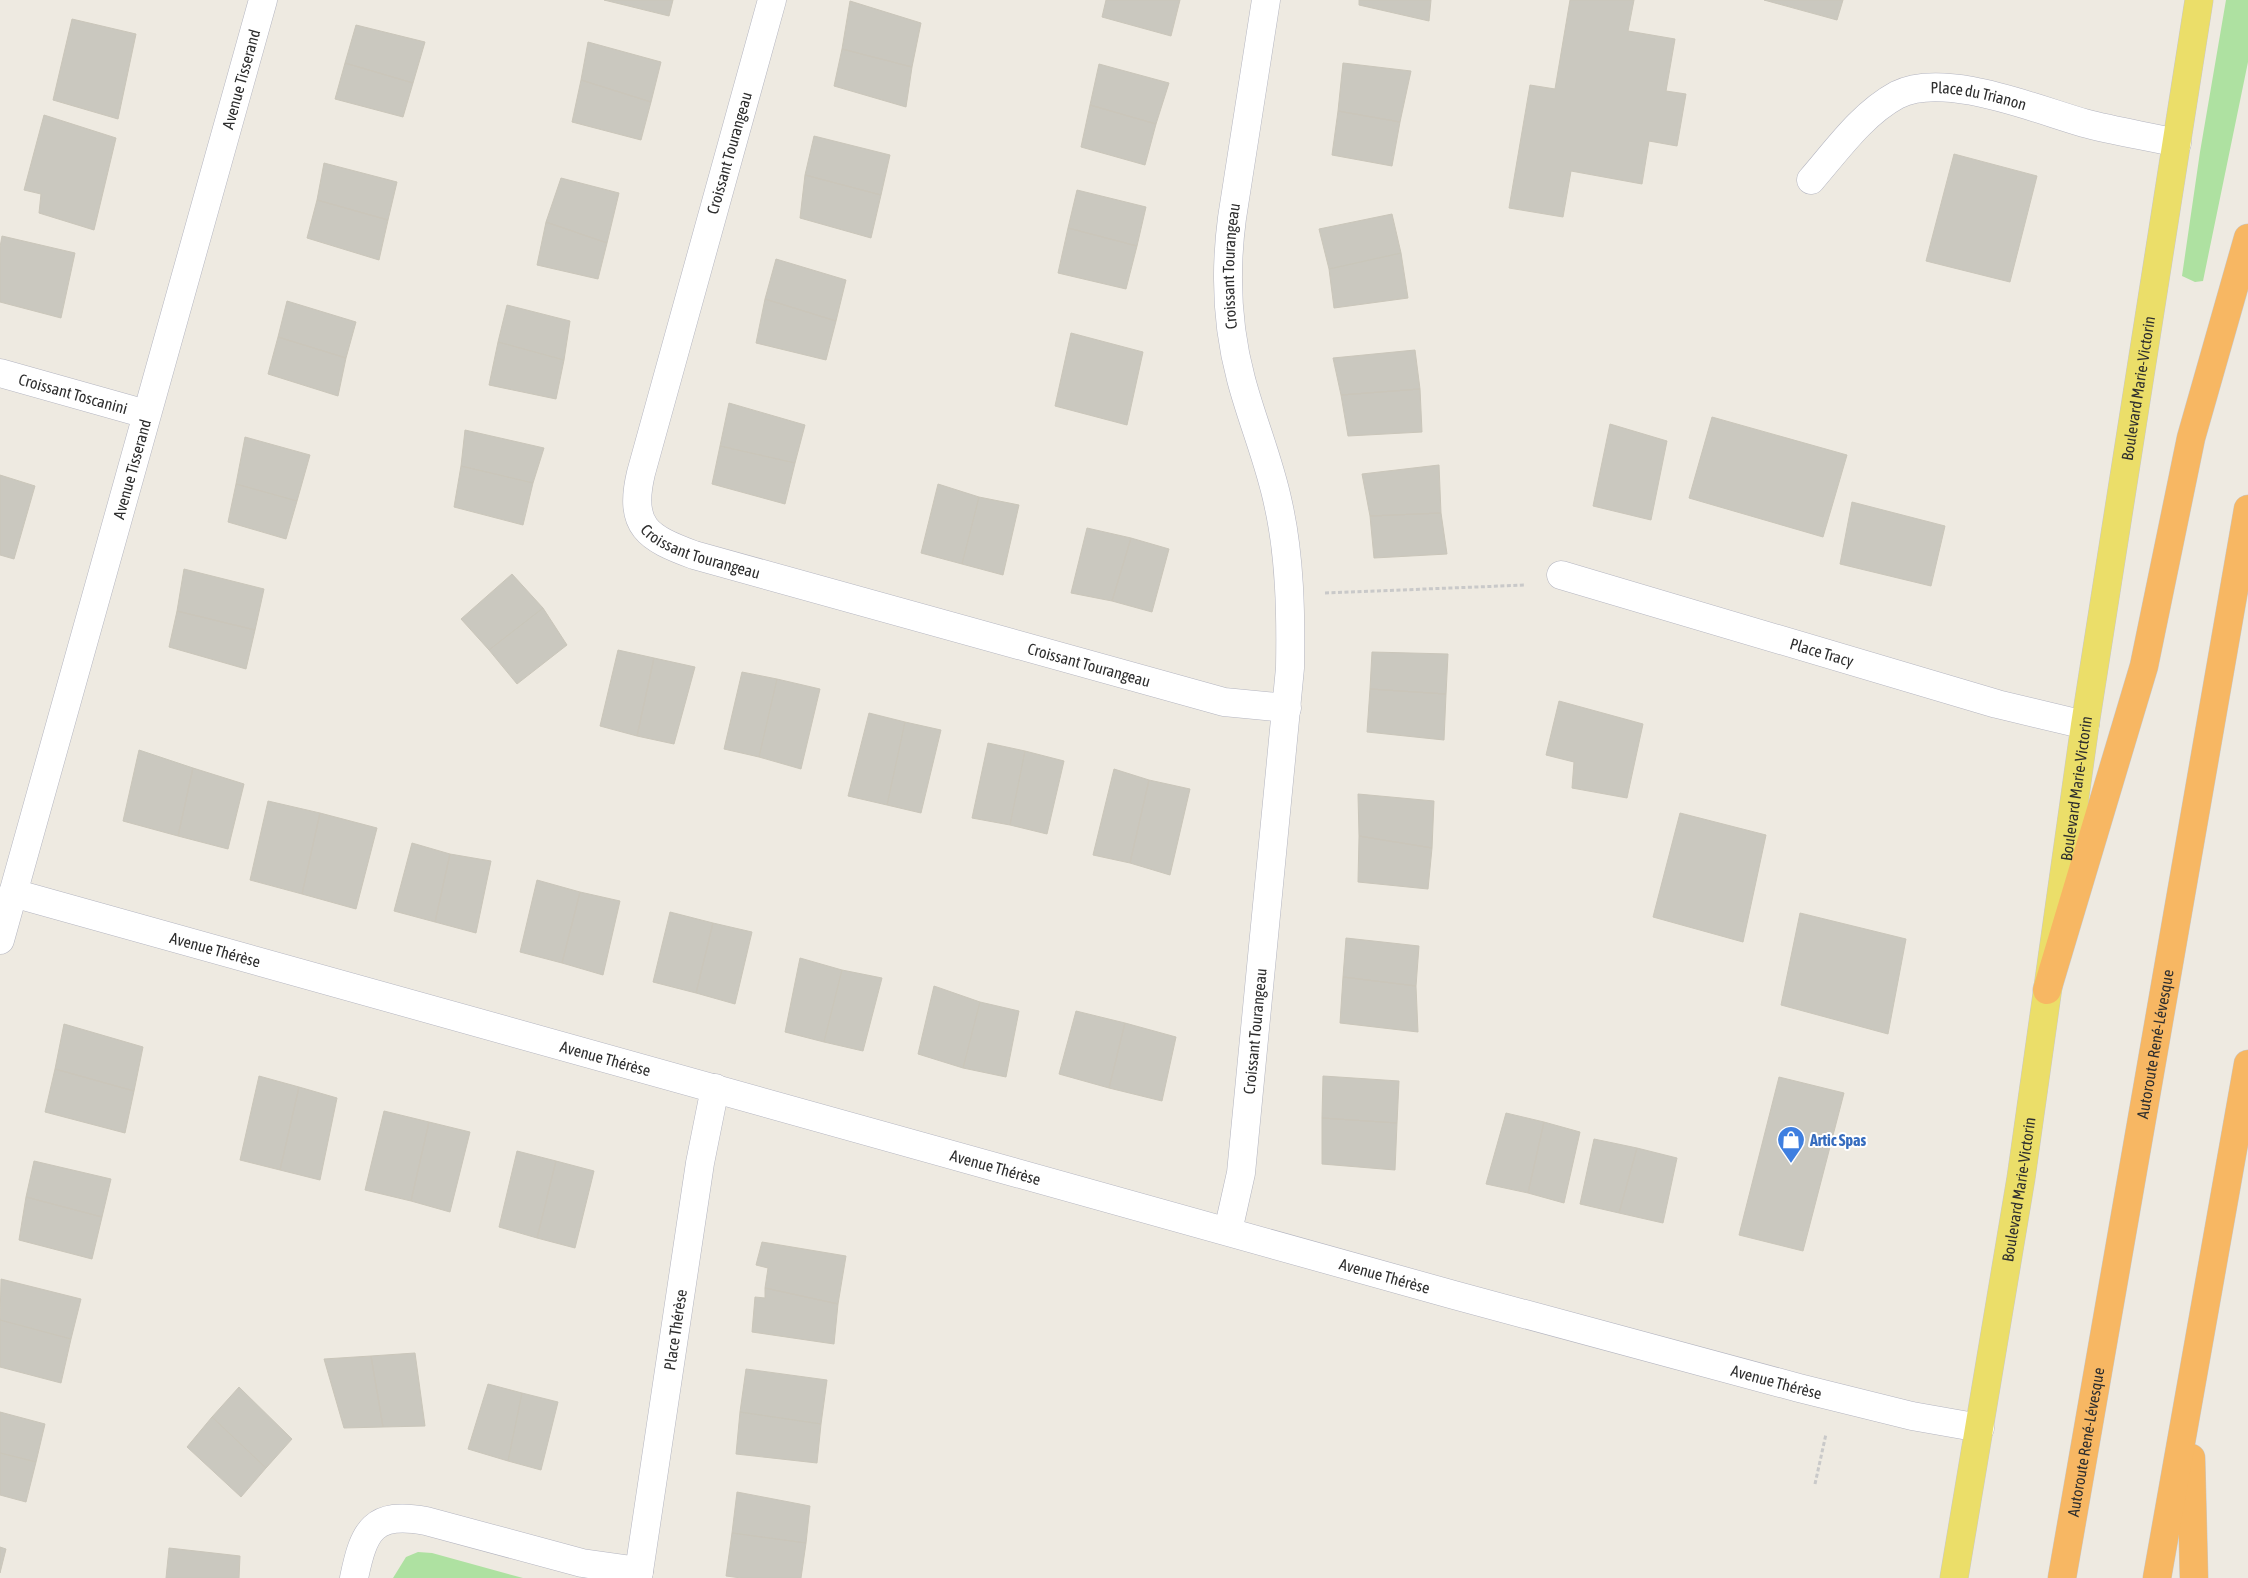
<svg xmlns="http://www.w3.org/2000/svg" width="2248" height="1578" viewBox="0 0 2248 1578" font-family="'Asap Condensed',sans-serif">
<style>
.green{fill:#aee1a1}
.building{fill:#cac8bf;stroke:#cac6ba}
.lines{fill:none;stroke-linecap:round;stroke-linejoin:round}
.minor-casing{stroke:#b4b5c0;stroke-width:29}
.major-casing{stroke:#c9c9c9;stroke-width:29}
.highway-casing{stroke:#c9c9c9;stroke-width:29}
.path{stroke:#c9c9c9;stroke-width:3;stroke-dasharray:4 2.5;stroke-linecap:butt}
.minor{stroke:#fff;stroke-width:28}
.major{stroke:#ebde69;stroke-width:28}
.highway{stroke:#f7b763;stroke-width:28}
.labels{text-anchor:middle;dominant-baseline:central;stroke-width:4;stroke-linejoin:round;paint-order:stroke}
.street-label{font-size:16px;fill:#2e2e2e;stroke:#fff}
.shop-label{font-size:16px;font-weight:bold;fill:#366cbe;stroke:#fff;text-anchor:start}
</style>
<rect width="100%" height="100%" fill="#eeeae1"/>
<path class="green" d="M2226,0H2248V62L2203,281L2195,282L2182,276L2200,152Z
M418,1552L432,1553L523,1578H393L406,1557Z"/>
<path class="building" d="M604,0H673L669,16Z
M1106,0H1180L1171,36L1102,17Z
M1359,0H1431L1429,21L1359,5Z
M1570,0H1634L1628,31L1675,39L1666,91L1686,94L1677,146L1649,141L1642,184L1571,171L1563,217L1509,208L1530,85L1555,89Z
M1764,0H1843L1837,20Z
M850,1L921,23L912,67L842,49Z
M72,19L136,34L118,119L53,100Z
M356,25L425,42L413,83L345,63Z
M588,42L661,62L651,102L581,80Z
M842,49L912,67L906,107L834,86Z
M345,63L413,83L403,117L335,99Z
M1343,63L1411,71L1400,122L1338,111Z
M1099,64L1169,83L1156,124L1090,105Z
M581,80L651,102L641,140L572,122Z
M1090,105L1156,124L1145,165L1081,147Z
M1338,111L1400,122L1392,166L1332,155Z
M44,115L116,138L94,230L39,213L41,194L24,190Z
M814,136L890,155L881,195L805,175Z
M1954,154L2037,176L2010,282L1926,261Z
M324,163L397,182L388,220L317,200Z
M805,175L881,195L871,238L800,218Z
M561,178L619,193L607,243L546,222Z
M1077,190L1146,207L1137,246L1068,228Z
M317,200L388,220L379,260L307,238Z
M1392,214L1401,253L1329,269L1319,229Z
M546,222L607,243L598,279L537,265Z
M1068,228L1137,246L1126,289L1058,273Z
M2,236L75,253L61,318L0,302V247Z
M1401,253L1408,298L1334,308L1329,269Z
M776,259L846,280L836,321L765,299Z
M765,299L836,321L826,360L756,343Z
M287,301L356,322L346,358L278,337Z
M507,305L570,321L564,360L498,342Z
M1071,333L1143,352L1127,425L1055,406Z
M278,337L346,358L338,396L268,374Z
M498,342L564,360L556,399L489,385Z
M1415,350L1420,389L1341,395L1333,358Z
M1420,389L1422,432L1348,436L1341,395Z
M729,403L805,425L795,463L720,446Z
M1712,417L1847,455L1823,537L1689,498Z
M1610,424L1667,441L1651,520L1593,506Z
M465,430L544,448L533,483L461,466Z
M245,437L310,455L297,501L236,484Z
M720,446L795,463L785,504L712,484Z
M1439,465L1441,513L1370,516L1362,474Z
M461,466L533,483L523,525L454,507Z
M0,475L35,486L14,559L0,555Z
M236,484L297,501L286,539L228,522Z
M938,484L979,497L962,564L921,553Z
M979,497L1019,505L1003,575L962,564Z
M1852,502L1945,526L1931,586L1840,564Z
M1441,513L1447,554L1374,558L1370,516Z
M1087,528L1131,538L1112,601L1071,593Z
M1131,538L1169,549L1152,612L1112,601Z
M184,569L264,589L255,630L177,611Z
M512,574L543,608L489,650L461,619Z
M543,608L567,645L517,684L489,650Z
M177,611L255,630L246,669L169,647Z
M618,650L654,658L637,736L600,726Z
M1372,652L1448,654L1446,694L1370,689Z
M654,658L695,667L674,744L637,736Z
M742,672L777,679L759,757L724,749Z
M777,679L820,689L801,769L759,757Z
M1370,689L1446,694L1444,740L1367,732Z
M1559,701L1643,724L1627,798L1572,788L1574,762L1546,755Z
M869,713L905,722L887,805L848,796Z
M905,722L941,730L921,813L887,805Z
M988,743L1025,751L1010,825L972,818Z
M139,750L193,768L178,836L123,821Z
M1025,751L1064,761L1047,834L1010,825Z
M193,768L244,784L228,849L178,836Z
M1114,769L1149,780L1130,863L1093,855Z
M1149,780L1190,789L1170,875L1130,863Z
M1358,794L1434,801L1432,848L1359,836Z
M268,801L320,813L302,894L250,880Z
M320,813L377,828L356,909L302,894Z
M1680,813L1766,835L1743,942L1653,917Z
M1359,836L1432,848L1428,889L1358,882Z
M412,843L450,854L435,922L394,911Z
M450,854L491,861L476,933L435,922Z
M537,880L580,892L562,963L520,952Z
M580,892L620,901L603,975L562,963Z
M670,912L713,923L696,993L653,982Z
M1800,913L1906,939L1888,1034L1781,1005Z
M713,923L752,932L735,1004L696,993Z
M1346,938L1419,946L1416,986L1343,977Z
M800,958L842,970L824,1042L785,1032Z
M842,970L882,978L863,1051L824,1042Z
M1343,977L1416,986L1418,1032L1340,1023Z
M934,986L980,1002L963,1068L918,1054Z
M980,1002L1019,1011L1006,1077L963,1068Z
M1076,1011L1125,1023L1109,1088L1059,1074Z
M1125,1023L1176,1037L1162,1101L1109,1088Z
M64,1024L143,1047L134,1091L55,1069Z
M55,1069L134,1091L125,1133L45,1112Z
M259,1076L299,1087L280,1170L240,1160Z
M1323,1076L1399,1081L1397,1123L1322,1118Z
M1779,1077L1844,1093L1803,1251L1739,1235Z
M299,1087L337,1098L320,1180L280,1170Z
M384,1111L429,1122L411,1201L365,1190Z
M1506,1113L1544,1122L1528,1193L1486,1184Z
M1322,1118L1397,1123L1395,1170L1322,1164Z
M429,1122L470,1132L450,1212L411,1201Z
M1544,1122L1580,1132L1564,1203L1528,1193Z
M1594,1139L1637,1148L1619,1213L1580,1204Z
M1637,1148L1677,1158L1663,1223L1619,1213Z
M517,1151L556,1161L537,1238L499,1227Z
M34,1161L111,1179L102,1217L26,1197Z
M556,1161L594,1171L575,1248L537,1238Z
M26,1197L102,1217L92,1259L19,1240Z
M762,1242L846,1256L838,1304L765,1288L768,1268L756,1265Z
M1,1279L81,1299L71,1339L0,1320Z
M765,1288L838,1304L834,1344L752,1332L755,1297L765,1298Z
M0,1320L71,1339L61,1383L0,1367Z
M415,1353L425,1426L383,1427L371,1356Z
M371,1356L383,1427L344,1428L324,1359Z
M746,1369L827,1380L821,1424L740,1412Z
M488,1384L522,1393L508,1461L468,1449Z
M239,1387L292,1439L266,1468L212,1417Z
M522,1393L558,1402L541,1470L508,1461Z
M0,1412L45,1424L36,1462L0,1453Z
M740,1412L821,1424L817,1463L736,1454Z
M212,1417L266,1468L241,1497L187,1447Z
M0,1453L36,1462L26,1502L0,1495Z
M737,1492L810,1506L806,1543L732,1533Z
M732,1533L806,1543L801,1578H741L726,1576Z
M0,1547L6,1549L0,1573Z
M169,1548L240,1556L239,1578H166Z"/>
<g class="lines">
<defs>
<g id="minor">
<path id="s1" d="M772,0L641,473C628,527 648,538 694,555L1224,702L1287,708"/>
<path id="s2" d="M1811,180C1837,150 1862,114 1897,95C1944,71 2035,109 2084,123C2114,131 2146,136 2177,143"/>
<path id="s3" d="M0,373L146,414"/>
<path id="s4" d="M1561,575L1997,704L2085,725"/>
<path id="s5" d="M13,893L1454,1295L1799,1388L1912,1416L1980,1428"/>
<path id="s6" d="M0,940L263,0"/>
<path id="s7" d="M1228,1231L1241,1173L1290,668C1291,614 1290,556 1278,503C1269,460 1252,421 1241,379C1227,327 1225,271 1232,218L1266,0"/>
<path d="M354,1578C364,1530 373,1511 426,1521L582,1563L639,1571"/>
<path id="s8" d="M638,1578L700,1163L715,1088"/>
</g>
<g id="major">
<path id="s9" d="M1954,1578L2021,1178L2085,725L2199,0"/>
</g>
<g id="highway">
<path d="M2047,990L2144,666L2191,438L2248,238"/>
<path d="M2191,1458L2194,1578"/>
<path id="s10" d="M2062,1578L2248,509"/>
<path d="M2157,1578L2248,1064"/>
</g>
</defs>
<use href="#minor" class="minor-casing"/>
<use href="#major" class="major-casing"/>
<use href="#highway" class="highway-casing"/>
<path class="path" d="M1325,593L1526,585
M1815,1484L1826,1434"/>
<use href="#minor" class="minor"/>
<use href="#major" class="major"/>
<use href="#highway" class="highway"/>
</g>
<defs>
<symbol id="shop-pin" viewBox="-11 -11 22 30"><path d="M0 17L-7.5 6A9.5 9.5 0 1 1 7.5 6Z" fill="#3f7fe0" stroke="#fff"/><path d="M-5-2.5h2.3a2.7 3.5 0 0 1 5.4 0H5L5.5 6h-11ZM-1.5-2.5h3a1.5 2.3 0 0 0-3 0Z" fill="#fff"/></symbol>
</defs>
<g fill-rule="evenodd">
<use href="#shop-pin" x="1775" y="1124" width="32" height="43"/>
</g>
<g class="labels">
<g class="street-label">
<text stroke="none"><textPath href="#s6" startOffset="894">Avenue Tisserand</textPath></text>
<text stroke="none"><textPath href="#s2" startOffset="205">Place du Trianon</textPath></text>
<text transform="translate(729 153) rotate(-74)">Croissant Tourangeau</text>
<text stroke="none"><textPath href="#s7" startOffset="976">Croissant Tourangeau</textPath></text>
<text stroke="none"><textPath href="#s9" startOffset="1204">Boulevard Marie-Victorin</textPath></text>
<text stroke="none"><textPath href="#s3" startOffset="76">Croissant Toscanini</textPath></text>
<text stroke="none"><textPath href="#s6" startOffset="489">Avenue Tisserand</textPath></text>
<text stroke="none"><textPath href="#s1" startOffset="609">Croissant Tourangeau</textPath></text>
<text stroke="none"><textPath href="#s4" startOffset="272">Place Tracy</textPath></text>
<text stroke="none"><textPath href="#s1" startOffset="1014">Croissant Tourangeau</textPath></text>
<text stroke="none"><textPath href="#s9" startOffset="799">Boulevard Marie-Victorin</textPath></text>
<text stroke="none"><textPath href="#s5" startOffset="210">Avenue Thérèse</textPath></text>
<text stroke="none"><textPath href="#s7" startOffset="202">Croissant Tourangeau</textPath></text>
<text stroke="none"><textPath href="#s10" startOffset="542">Autoroute René-Lévesque</textPath></text>
<text stroke="none"><textPath href="#s5" startOffset="615">Avenue Thérèse</textPath></text>
<text stroke="none"><textPath href="#s5" startOffset="1020">Avenue Thérèse</textPath></text>
<text stroke="none"><textPath href="#s9" startOffset="394">Boulevard Marie-Victorin</textPath></text>
<text stroke="none"><textPath href="#s5" startOffset="1424">Avenue Thérèse</textPath></text>
<text stroke="none"><textPath href="#s8" startOffset="251">Place Thérèse</textPath></text>
<text stroke="none"><textPath href="#s5" startOffset="1830">Avenue Thérèse</textPath></text>
<text stroke="none"><textPath href="#s10" startOffset="138">Autoroute René-Lévesque</textPath></text>
</g>
<g class="shop-label">
<text x="1810" y="1140">Artic Spas</text>
</g>
</g>
</svg>
